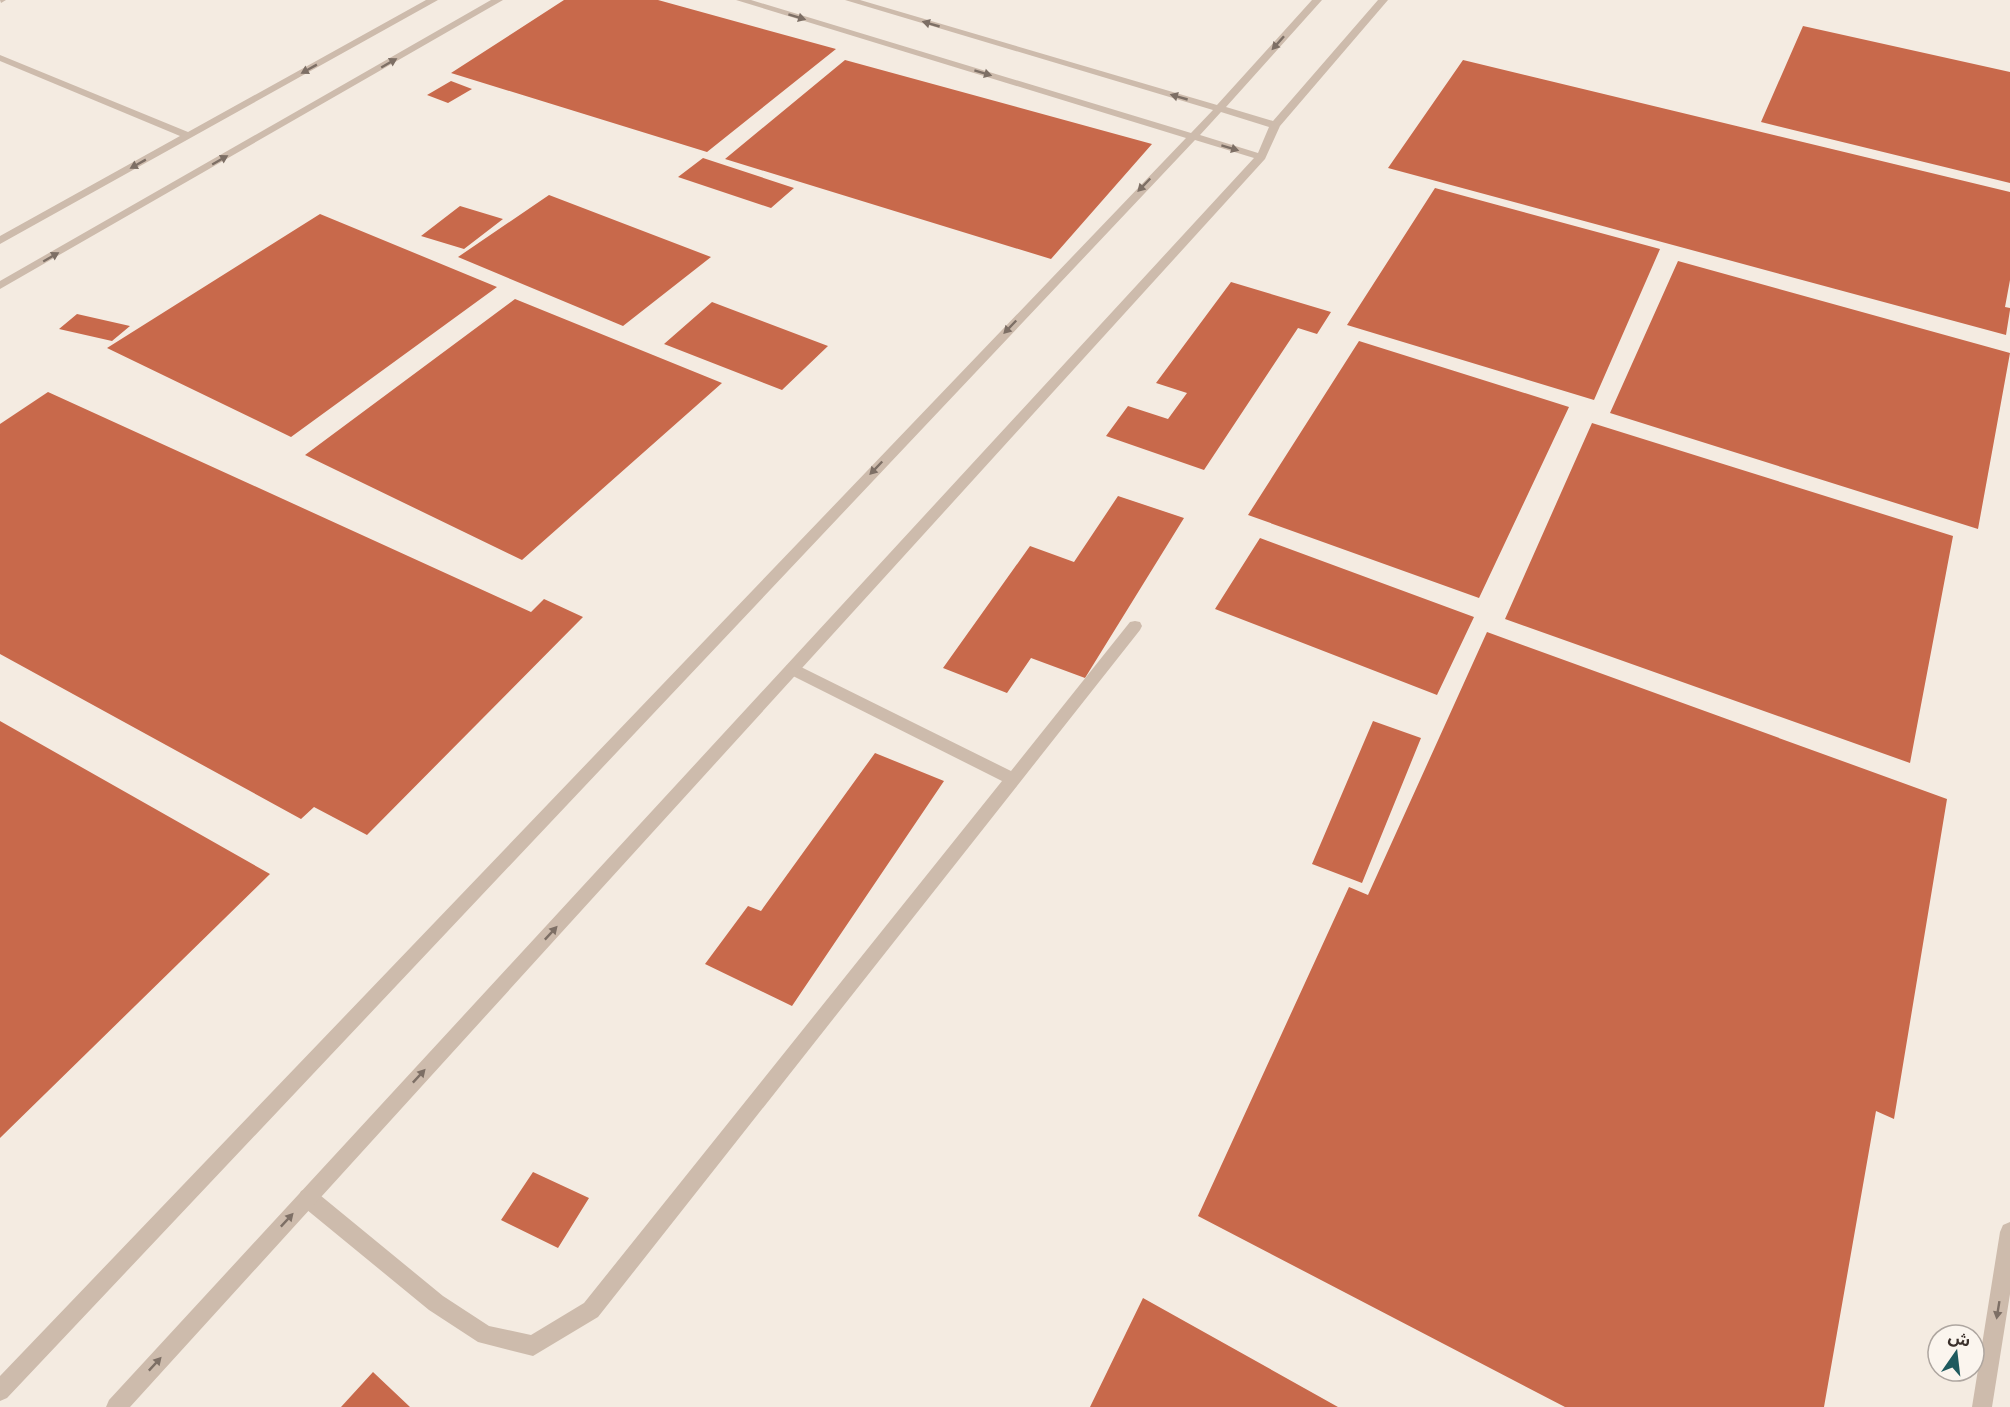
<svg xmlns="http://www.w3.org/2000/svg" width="2010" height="1407" viewBox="0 0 2010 1407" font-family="Inter,'Noto Sans Arabic',sans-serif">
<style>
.building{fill:#c8694b}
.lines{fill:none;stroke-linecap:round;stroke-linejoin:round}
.service{fill:#cdbbac;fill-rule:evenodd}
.minor{fill:#cdbbac;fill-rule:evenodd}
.oneway{fill:#7d6f65}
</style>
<rect width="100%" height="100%" fill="#f4ebe1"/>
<path class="building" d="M564,0H658L836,49L707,152L451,73Z
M1803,26L2010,72V183L1761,122Z
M845,60L1152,144L1051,259L725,159Z
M1463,60L2010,192V280L2005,307L2010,308V310L2006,335L1388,168Z
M451,81L472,89L448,103L427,95Z
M703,158L794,188L771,208L678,177Z
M1435,188L1660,249L1594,400L1347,325Z
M549,195L711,257L623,326L458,257Z
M460,206L503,219L464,249L421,236Z
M320,214L497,287L291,437L107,348Z
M1678,261L2010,353L1978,529L1610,413Z
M1231,282L1331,312L1317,334L1298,328L1204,470L1106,436L1128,406L1168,419L1187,393L1156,383Z
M515,299L722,383L522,560L305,455Z
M712,302L828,346L782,390L664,344Z
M77,314L130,326L112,341L59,329Z
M1359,341L1569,407L1479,598L1248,515Z
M48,392L531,612L544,599L583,617L367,835L314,807L301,819L0,654V424Z
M1592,423L1953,536L1910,763L1505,619Z
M1118,496L1184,518L1085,678L1031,658L1007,693L943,668L1030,546L1074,562Z
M1260,538L1474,617L1437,695L1215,609Z
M1487,632L1947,799L1894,1119L1876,1111L1824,1407H1565L1198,1216L1349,887L1368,895Z
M0,721L270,874L0,1138Z
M1373,721L1421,738L1362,883L1312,864Z
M875,753L944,781L792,1006L705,964L748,906L761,911Z
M533,1172L589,1198L558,1248L501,1220Z
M1143,1298L1338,1407H1090Z
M373,1372L410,1407H341Z"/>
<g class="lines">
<path class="service" d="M1135,621L1140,622L1142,626L1140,630L598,1317L533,1356L478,1342L429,1310L301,1205L298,1198L301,1191L308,1188L315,1191L443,1296L489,1326L531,1335L584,1303L1002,781L787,673L785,669L787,665H797L1011,771L1130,622Z"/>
<path class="minor" d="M0,0H6L1,3Z
M426,0H438L0,244V236L180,136L0,61V55L188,132Z
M491,0H503L0,289V281Z
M736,0H751L1191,133L1213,110L845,0H860L1217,105L1312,0H1322L1226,107L1273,121L1378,0H1388L1280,126L1265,159L130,1407H106L109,1400L1254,158L1195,140L7,1398L0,1401V1376L1186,138ZM1221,112L1269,127L1258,153L1200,135Z
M2010,1222V1294L1992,1407H1972L2000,1232L2003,1225Z"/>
</g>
<defs><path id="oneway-solid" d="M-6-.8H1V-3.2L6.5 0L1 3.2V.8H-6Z" transform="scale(1.5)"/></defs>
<g class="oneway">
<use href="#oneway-solid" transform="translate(797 17) rotate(17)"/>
<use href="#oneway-solid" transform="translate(931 24) rotate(-164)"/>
<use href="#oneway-solid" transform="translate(1278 43) rotate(132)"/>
<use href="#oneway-solid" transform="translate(389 63) rotate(-30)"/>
<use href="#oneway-solid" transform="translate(309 69) rotate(151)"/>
<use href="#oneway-solid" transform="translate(983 73) rotate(17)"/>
<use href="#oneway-solid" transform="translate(1179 97) rotate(-164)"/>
<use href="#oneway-solid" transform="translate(1230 148) rotate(17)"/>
<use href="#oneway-solid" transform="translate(220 160) rotate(-30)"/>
<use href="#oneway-solid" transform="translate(138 164) rotate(151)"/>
<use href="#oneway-solid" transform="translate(1144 185) rotate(134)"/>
<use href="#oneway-solid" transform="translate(51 257) rotate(-30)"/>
<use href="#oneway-solid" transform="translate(1010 327) rotate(134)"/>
<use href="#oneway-solid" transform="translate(876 468) rotate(134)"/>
<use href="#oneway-solid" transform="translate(551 933) rotate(-47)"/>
<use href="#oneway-solid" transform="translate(419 1076) rotate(-47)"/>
<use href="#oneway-solid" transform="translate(287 1220) rotate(-47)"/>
<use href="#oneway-solid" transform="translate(1998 1310) rotate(99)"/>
<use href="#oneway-solid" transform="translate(155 1364) rotate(-47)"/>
</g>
<g transform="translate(1956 1353) rotate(14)"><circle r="28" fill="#fbf5ee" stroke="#aea6a0" stroke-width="1.5"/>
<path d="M0-4.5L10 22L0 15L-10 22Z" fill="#1f5a5e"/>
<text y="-9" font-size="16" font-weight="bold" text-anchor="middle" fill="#3b302b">ش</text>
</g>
</svg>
